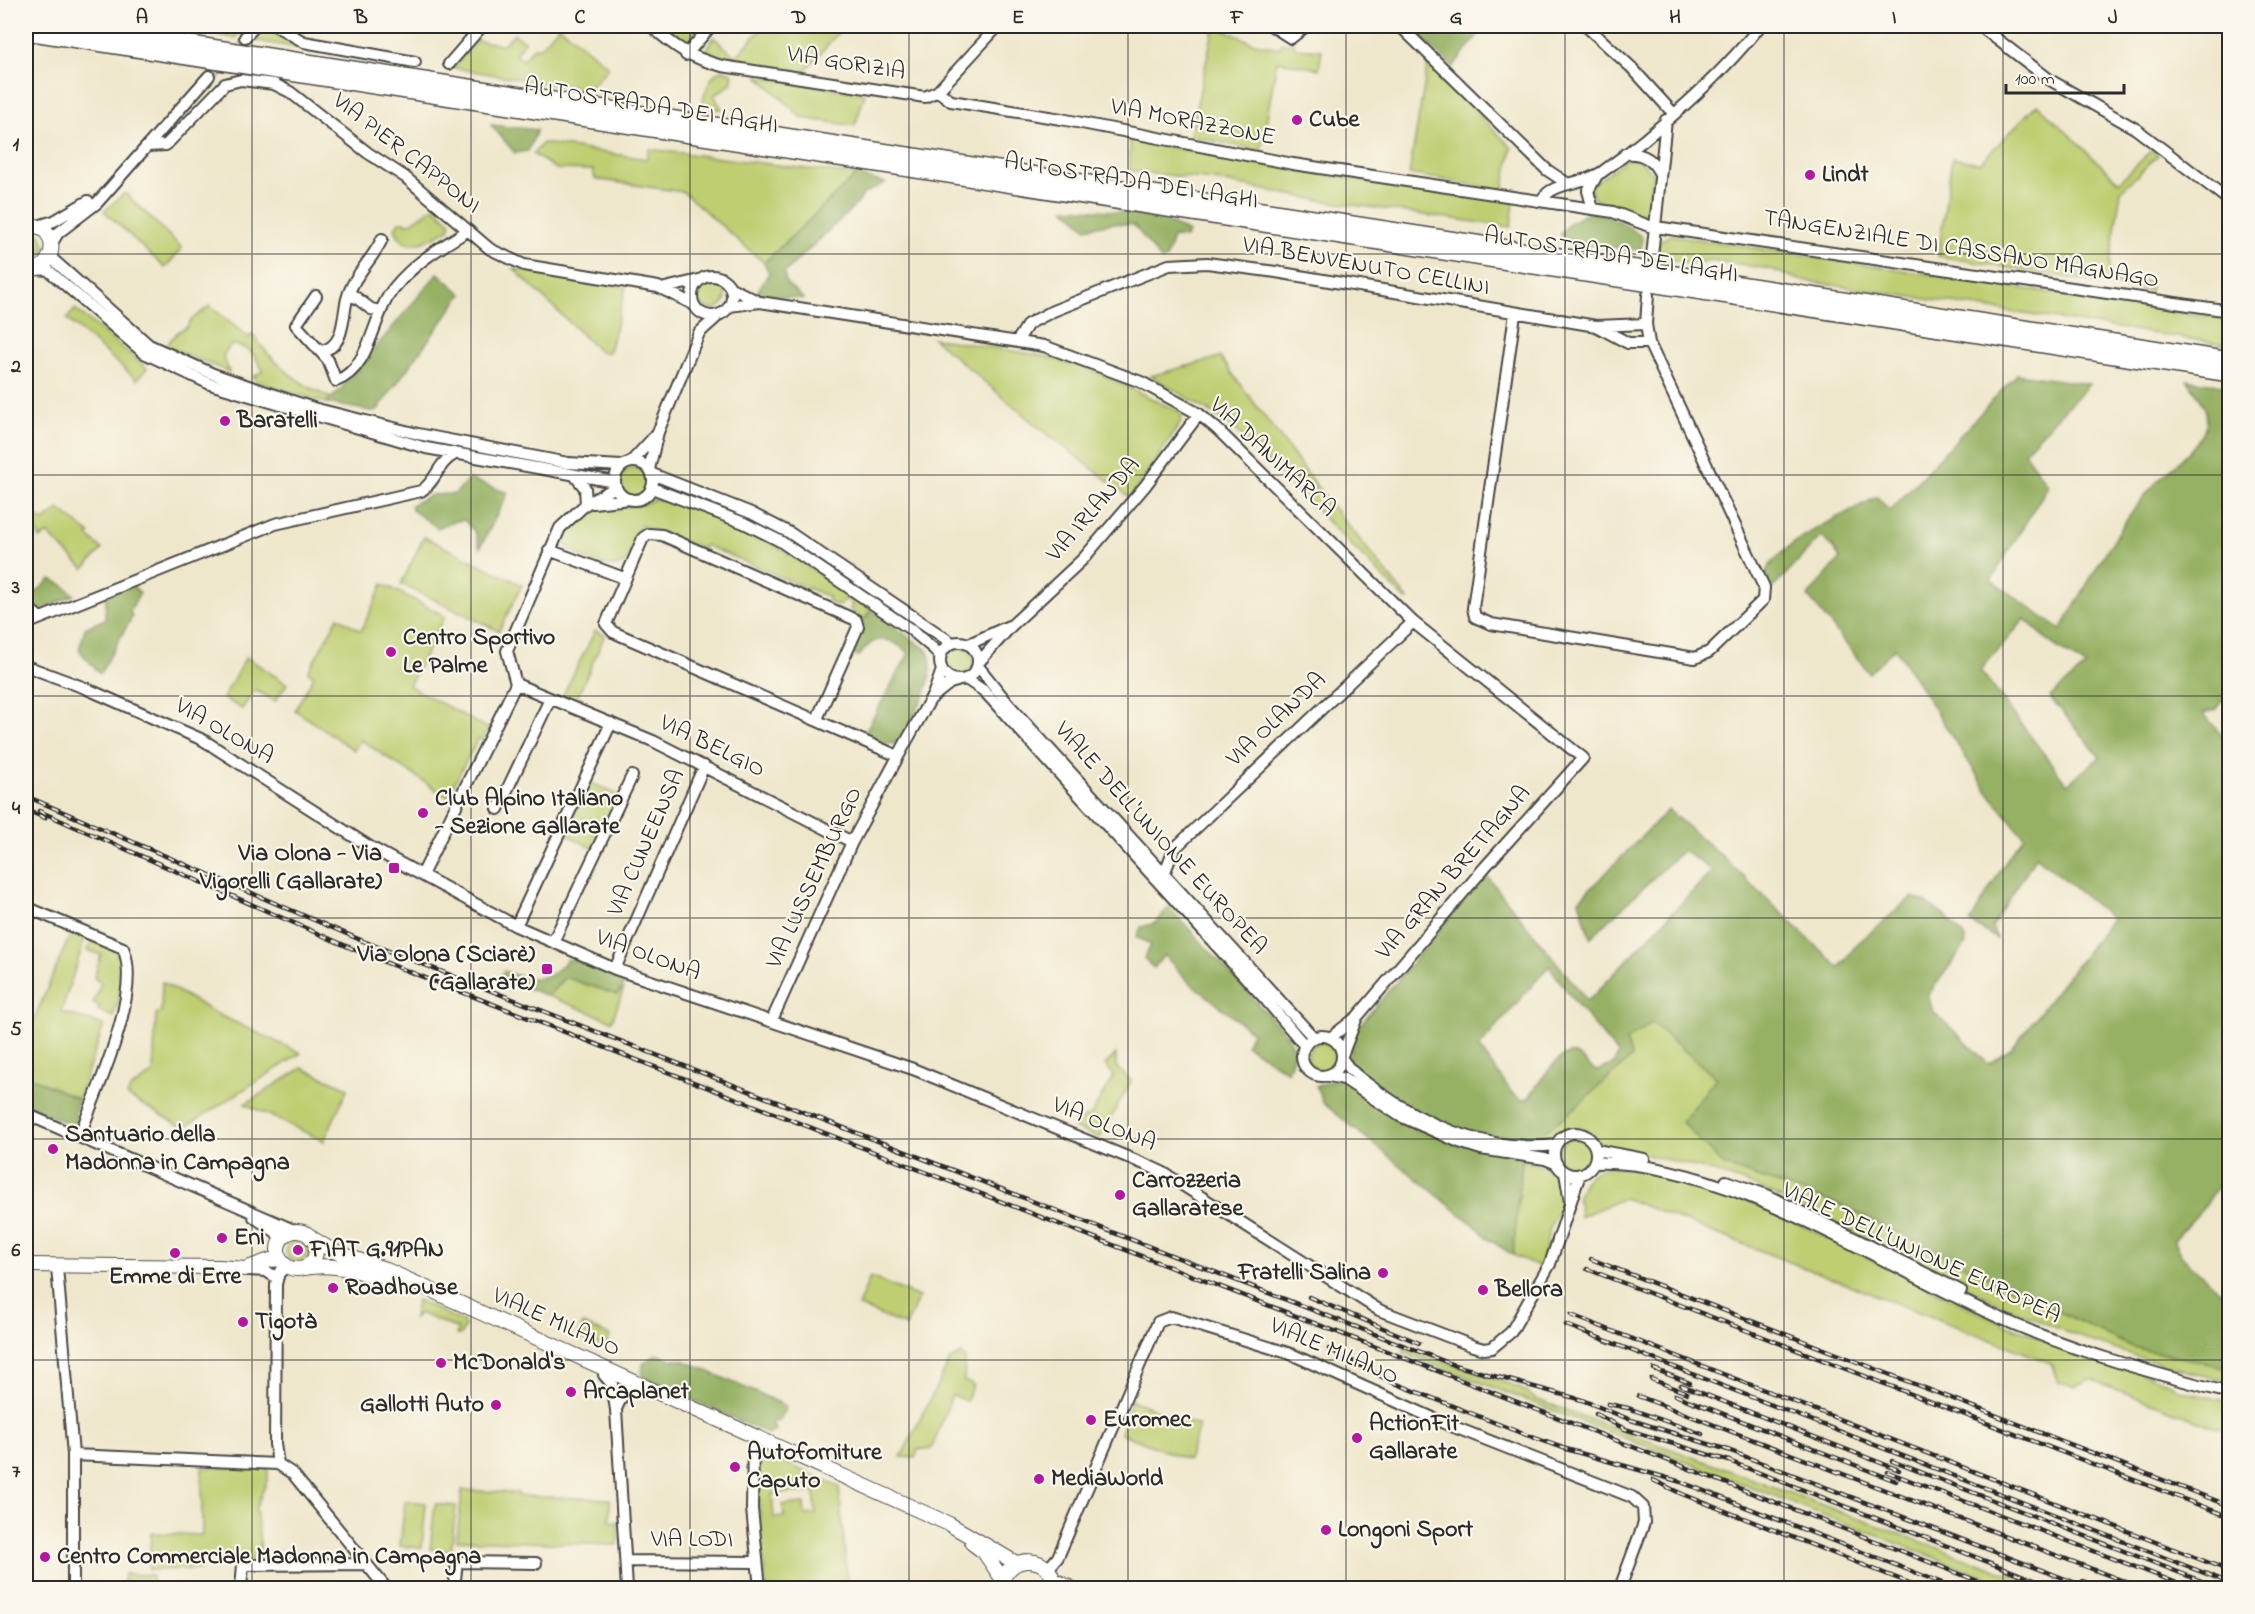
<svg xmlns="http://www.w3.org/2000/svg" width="2255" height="1614" viewBox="0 0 2255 1614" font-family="'Indie Flower',sans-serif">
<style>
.green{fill:#bece71;stroke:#747c4e;stroke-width:1.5;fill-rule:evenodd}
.forest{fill:#96b163;stroke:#606e47;stroke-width:1.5;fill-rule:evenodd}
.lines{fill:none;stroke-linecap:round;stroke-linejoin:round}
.minor-tunnel{stroke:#c8c1ac;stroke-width:10;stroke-dasharray:10 5;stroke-linecap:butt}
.minor-casing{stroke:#484743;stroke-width:14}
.major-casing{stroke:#484743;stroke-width:16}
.highway-casing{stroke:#484743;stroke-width:18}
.minor{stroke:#fff;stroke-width:10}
.major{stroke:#fff;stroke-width:14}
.highway{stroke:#fff;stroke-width:15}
.rail-casing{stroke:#2b2b2b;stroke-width:4.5}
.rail{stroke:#fbf7ec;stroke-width:2;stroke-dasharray:7;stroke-linecap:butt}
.grid{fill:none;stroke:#2b2b2b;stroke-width:1.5;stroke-opacity:0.55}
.poi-dot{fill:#b5179e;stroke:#fbf7ec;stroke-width:2}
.labels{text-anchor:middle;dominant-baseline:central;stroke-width:4.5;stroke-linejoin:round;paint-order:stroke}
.street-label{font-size:24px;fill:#2b2b2b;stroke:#fbf7ec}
.poi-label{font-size:24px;font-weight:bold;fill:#2b2b2b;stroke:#fbf7ec;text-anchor:start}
.neatline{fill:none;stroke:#2b2b2b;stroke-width:2}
.grid-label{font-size:20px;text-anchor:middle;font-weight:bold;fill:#2b2b2b}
</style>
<rect width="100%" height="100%" fill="#fbf7ec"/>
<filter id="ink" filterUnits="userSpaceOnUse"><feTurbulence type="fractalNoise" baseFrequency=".0167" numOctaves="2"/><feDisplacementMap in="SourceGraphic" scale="12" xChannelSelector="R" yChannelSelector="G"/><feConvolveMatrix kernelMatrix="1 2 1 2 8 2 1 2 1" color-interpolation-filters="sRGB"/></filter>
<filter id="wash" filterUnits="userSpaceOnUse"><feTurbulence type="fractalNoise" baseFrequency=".008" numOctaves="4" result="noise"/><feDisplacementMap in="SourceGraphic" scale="24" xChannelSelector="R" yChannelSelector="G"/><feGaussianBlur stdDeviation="1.35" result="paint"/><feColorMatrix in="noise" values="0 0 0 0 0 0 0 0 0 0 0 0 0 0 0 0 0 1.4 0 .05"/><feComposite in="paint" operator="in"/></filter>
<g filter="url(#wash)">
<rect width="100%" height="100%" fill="#efe7cc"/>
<path class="green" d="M162,26H245L235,38Z
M265,26H269L309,50L253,40Z
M559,26L609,67L588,90L453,68L477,40L502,45L514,34L525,42L515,54L523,60L534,47H541Z
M660,26H694L698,28L687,43L681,45Z
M757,26H844L804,72L712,57L706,52L713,37L736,57L761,29Z
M1214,26L1254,43L1279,48L1282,44L1294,42L1295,48L1322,50L1319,69L1277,61L1261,151L1190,136Z
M1428,63L1512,148L1503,190L1409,174Z
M723,70L733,74L731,84L714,95L722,109L699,110C706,95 707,74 723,70Z
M758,76L865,94L855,126L802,118Z
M2037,104L2119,182L2152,150L2158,155L2121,191L2108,275L2151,283L2150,291L1938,256L1952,158L1980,163Z
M1130,140L1312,173L1514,202L1511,227L1318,200L1214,180L1130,171Z
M543,143L646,159L649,149L856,175L764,263L683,192L595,179L593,170L556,169L533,154Z
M1626,159H1638L1653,174L1646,219L1641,220L1622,208L1593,199L1591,186Z
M125,193L182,248L165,268L104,211Z
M434,207L451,223L449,229C433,238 404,258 395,228L399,222L411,223Z
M26,230L40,234L45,244L43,255L35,262L26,263Z
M1671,235L2224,319L2229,324V345L1800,280L1770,269L1710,260L1692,264L1654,256L1657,242Z
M514,269L626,287L609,352H600Z
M698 295a14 14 0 1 1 28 0a14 14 0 1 1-28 0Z
M210,306L249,338L252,334C272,362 299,385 331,398L326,403L257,382L253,377L263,371C255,355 250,346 231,345L223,355L229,372L175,350L167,344L179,331L186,328L191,320Z
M75,309L147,368L137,380L67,319Z
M933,338L1044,356L1094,371L1178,411L1182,416L1180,424L1130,498L1032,422Z
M1220,357L1321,492L1408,599L1407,601L1230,424L1151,376Z
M620 482a14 14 0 1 1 28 0a14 14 0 1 1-28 0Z
M655,499C732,506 809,568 871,610L863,621L850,609L852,603L846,599L839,606L827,601L829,597L705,545L703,549L641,525L625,563C611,573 571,556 562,541C574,495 629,516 655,499Z
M59,509L90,534L88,536L102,549L84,569L48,534L40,539L32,519L36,517L44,521Z
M424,537L522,585L499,631L401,584Z
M383,584L445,616L409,686L489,729L482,740L478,739L447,797L361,740L354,750L295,710L314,676L308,672L338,617L361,631Z
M595,631L605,635L575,702L562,697Z
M945 661a14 14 0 1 1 28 0a14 14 0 1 1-28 0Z
M246,657L287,684L275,701L255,690L242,709L223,698Z
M589,782L618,795L594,849L564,833Z
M71,933L85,938L61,1012L104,1025L78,1099L26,1075V1038Z
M92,941L112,948L123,963L119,999L113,1017L97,1010L100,1006L93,1003L101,983L94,978L101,955L87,950Z
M565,977L617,995L624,988L612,1021L548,996Z
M162,982L215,1013L301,1053L184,1128L127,1096L130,1089L153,1073L156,1014L161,1012Z
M1652,1022L1716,1078L1723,1165L1840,1205L2132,1347L2229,1368V1381C2207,1378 2185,1370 2163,1364C2024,1327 1903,1252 1772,1194C1719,1169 1659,1158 1602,1145L1592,1134L1576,1127C1561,1131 1550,1141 1534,1143L1541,1134L1568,1114L1631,1057L1626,1041Z
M1308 1056a14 14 0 1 1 28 0a14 14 0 1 1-28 0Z
M1116,1054V1067L1131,1081L1100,1138L1074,1128L1076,1123L1091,1115L1114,1075L1105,1065Z
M302,1068L348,1088L324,1141L245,1104Z
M1559 1153a16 16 0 1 1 32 0a16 16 0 1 1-32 0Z
M1522,1161C1554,1167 1566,1175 1561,1210C1545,1224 1549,1249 1540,1267L1513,1255Z
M1603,1167L1643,1169L1695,1182L1764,1207L2004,1324L2170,1383L2178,1390L2229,1402V1433L2090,1379L2074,1386L2058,1382L2051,1363L1624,1198L1580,1217L1579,1201L1577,1200C1580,1185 1588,1174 1603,1167Z
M286 1251a11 11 0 1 1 22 0a11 11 0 1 1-22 0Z
M870,1277L919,1297L906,1326L858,1306Z
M417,1300L463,1322L465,1326L461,1335H456L458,1329L419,1313L414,1319Z
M583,1324L610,1336L605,1348L578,1336Z
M1404,1348L1518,1387L1536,1399L2046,1588H2013L1404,1353Z
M961,1354L965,1359L964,1381L973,1385L966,1401L952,1395L932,1448L918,1450L915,1458L901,1457L950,1360Z
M1131,1400L1199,1426L1188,1460L1120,1433Z
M759,1451L839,1487L848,1588H766L755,1459ZM814,1491L816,1514L805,1515L804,1503L783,1505L784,1517L774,1518L772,1494Z
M268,1467V1478L256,1508L262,1559L200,1560V1569L149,1570L151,1533L202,1535V1468Z
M462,1490L518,1493V1496L610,1499V1521L618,1522V1545L457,1540Z
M405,1501L426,1503L422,1548L400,1546Z
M435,1504L456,1506L451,1552L430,1549Z
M124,1574L152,1575V1588H123Z"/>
<path class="forest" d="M1421,26H1485L1453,67L1417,34Z
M491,125L537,130L528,151L515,153Z
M856,175L885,183L863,194L859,202L784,273L786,283L804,299L756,294L769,273L764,263Z
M1065,208C1105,210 1153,212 1188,232L1186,238L1173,237L1166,259L1161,260L1134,225L1113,223L1086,228Z
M1588,213C1611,214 1624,223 1642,237L1641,250L1570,244L1560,234L1571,222Z
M438,273L462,294L376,412L326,403L340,390Z
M2017,374L2089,384L2024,452L2048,486L1991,580L2061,630C2086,586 2114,534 2146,494C2163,472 2197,452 2206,425C2210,408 2196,392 2187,380L2229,386V693L2216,710L2203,713L2229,744V1167L2206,1205L2174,1240L2182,1257L2229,1299V1368L2132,1347L1840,1205L1723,1165L1682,1122L1716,1078L1652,1023L1626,1041L1632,1057L1568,1114L1541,1134L1522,1161L1513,1255L1488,1239L1480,1230L1323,1103L1316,1086L1338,1079L1351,1052L1349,1038L1486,875L1587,1000L1590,999L1712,871L1683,850L1590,938L1579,900L1668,810L1723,857L1839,968L1857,944L1912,897L1924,901L1945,916L1964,936L1966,944L1928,995L1933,1011L1989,1064L2013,1047L2112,919L2036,856L1992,927L1997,939L1970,922L2009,856L2024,837L1990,795L1895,648L1869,673L1808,596L1840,559L1833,547L1821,536L1773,588L1765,573C1783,540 1844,515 1877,497L1890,511ZM2025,619L2052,644L2086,666L2050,697L2100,757L2067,784L1980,670ZM1549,966L1579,1007L1618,1054L1614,1064L1597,1071C1588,1068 1584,1057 1575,1054C1559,1049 1536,1087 1529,1098L1521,1100L1512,1093L1479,1047Z
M469,479L508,493L480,548L475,532L464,520L451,522L438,528L412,510L411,505L431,495L455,494Z
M51,579L63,585L74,595L41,610L29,599Z
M131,584L140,593L130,611L132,617L100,674L79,650L85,628L105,619L106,596Z
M871,610L927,650C941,675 914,713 903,737C892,751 877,740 864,734L909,653C889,636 875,633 859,656L852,654L863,621Z
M1169,907L1288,1036L1294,1053L1288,1072L1246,1045L1252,1032L1188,981L1164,955L1154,968L1144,958L1151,945L1137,937L1141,927L1155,923Z
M567,959L593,965L623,979L626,981L617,995L565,977L548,996L499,977L504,971C528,981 551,984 567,959Z
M26,1075L78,1099L74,1114L79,1117L75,1125L69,1124L26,1104Z
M657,1354L671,1360H683L786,1406L780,1420L772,1423L776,1431L768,1434L642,1377L643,1364Z"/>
</g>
<g filter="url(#ink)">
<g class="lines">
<path class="minor-tunnel" d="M209,76L245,37"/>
<defs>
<path id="minor" d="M276,26L304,42L415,62
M651,26C676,48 689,57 722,66L925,97L938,91L998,26
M1272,26L1291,38L1306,26
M1400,26L1547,170L1568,184
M1586,26L1631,67L1673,113
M1980,26L2050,80L2136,129L2230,201
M245,37L255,26
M686,55L711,26
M449,64L482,26
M938,91L951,101L1061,119L1293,164L1613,212L1649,226L2230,311
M148,146L166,145L225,84L241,80L274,84L290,92L368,153L405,177L490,249L524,265L658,287L693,304
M1625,154C1642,152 1653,159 1660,174
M1542,200C1551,182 1585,184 1602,172C1654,135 1721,76 1760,26
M1593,209L1588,191L1596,177
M38,226L54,221L88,201
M52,243L58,233L97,203L209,76
M1652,256L1666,120
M50,257L149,345L213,374L313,408L418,434L568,463L622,466
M36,269L48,270L144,353L210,384L426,448L615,482
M692 296a20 20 0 1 1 40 0a20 20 0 1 1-40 0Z
M665,288L699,280
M731,288L759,302
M316,296L296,325L328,360L336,381C372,368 372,314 394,288C415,262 440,248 467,231
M347,299C353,275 373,260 382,239
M729,306L760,302L1044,346L1141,382L1199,414L1217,429L1413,622L1583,758L1485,867L1357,1017L1330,1038
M1515,314L1473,608L1475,617L1491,624L1695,658L1709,652L1763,600L1764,587L1649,343L1646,324L1648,295
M1646,324L1596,326L1628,343H1649
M1018,340L1028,324L1053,311L1169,265L1207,263L1276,272L1596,326
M321,351C345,347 342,318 347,299L354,296L371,309L380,311
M615 481a19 19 0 1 1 38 0a19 19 0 1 1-38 0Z
M631,462L654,437
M649,469L658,432L699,333L720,314
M652,474L751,513L790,533L952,643
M576,477L585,488L586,504
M652,488L744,523L780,541L910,629L935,650L940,657
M593,503L630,499
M549,550L624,578
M26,606L39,617
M26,624L275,524L421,491C437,481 437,463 455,454
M940 661a19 19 0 1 1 38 0a19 19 0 1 1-38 0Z
M969,644L1009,626
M979,662L1012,625L1083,559L1145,486L1199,414
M26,666L85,688L203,740L370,847L516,926L562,946L615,969L913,1069L1149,1166L1162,1172L1379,1310L1473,1346L1484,1349L1492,1348L1511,1332L1550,1264L1580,1174
M978,666L1010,706L1314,1038
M966,679L984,691L1266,1000L1305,1046
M516,684L653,741L852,842
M932,698L942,670
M817,719L858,627L856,620L662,535L649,534L643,538L606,624L613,632L898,756
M498,809L550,699
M1164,874L1174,849L1413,622
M422,875L516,684L507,651L560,528L586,504L616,487
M26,907L123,948C143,993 96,1091 79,1137
M516,926L611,723
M553,942L632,776
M615,969L704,766
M772,1020L852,842L906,742L931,698L950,683L957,681
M1302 1056a20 20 0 1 1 40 0a20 20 0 1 1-40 0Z
M1343,1053L1357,1017
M1343,1060C1351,1073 1364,1081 1376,1090C1429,1128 1491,1152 1556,1145
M1329,1076L1344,1079L1400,1116L1459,1142L1481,1149L1545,1159L1557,1164
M26,1114L296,1231
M1554 1154a21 21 0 1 1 42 0a21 21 0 1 1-42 0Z
M1596,1150L1644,1159
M1594,1163C1719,1158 1876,1261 1989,1313C2066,1349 2147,1372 2230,1393
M1565,1173L1570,1202
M1726,1181L1767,1195L1961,1291
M254,1217L276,1232L281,1241
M287,1266L279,1273L276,1284L275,1444L278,1464L293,1474L386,1588
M57,1267L73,1455V1588
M248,1270L266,1271L274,1276
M604,1375L612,1384L616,1410L627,1588
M616,1409L623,1394L633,1388
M753,1442L752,1509L760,1588
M73,1455L278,1464
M626,1561L757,1562
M1048,1569L1058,1557L1158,1322L1171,1317L1291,1354L1444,1423L1632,1497L1643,1507L1644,1523L1620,1588
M241,1588L243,1565L366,1564
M454,1588L457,1562L536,1563"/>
<path id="major" d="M26,225C51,223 60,250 42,267L26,270
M278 1250a19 19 0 1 1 38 0a19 19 0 1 1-38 0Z
M310,1237L333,1251L382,1268L949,1524L1016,1563
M26,1265L219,1267L245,1269L270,1260L280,1259
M305,1268C336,1261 373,1275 402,1286
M972,1543L984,1552L1003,1580
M1054,1580L1071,1588
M1002,1586C1005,1552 1055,1553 1054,1588"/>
<path id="highway" d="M76,26L2230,360
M26,32L2230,374"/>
</defs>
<use href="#minor" class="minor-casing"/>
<use href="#major" class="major-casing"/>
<use href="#highway" class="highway-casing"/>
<use href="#minor" class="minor"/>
<use href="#major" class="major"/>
<use href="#highway" class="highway"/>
<defs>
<path id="rail" d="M26,796L363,941L1454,1365L1582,1400L1631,1420L1728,1450L2089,1588
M26,810L45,818
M39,811L369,956L1996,1588
M1591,1259L2230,1506
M1587,1269L2230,1517
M1309,1297L1419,1343
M1571,1315L2230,1571
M1566,1325L2230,1583
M1329,1349L1392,1382L1521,1433L1566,1449L1681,1482L1955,1588
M1654,1369L1690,1383
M1651,1379L1687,1393
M1681,1385L1899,1470
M1675,1395L1896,1481
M1638,1396L2142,1588
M1608,1404L1628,1408L1702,1434
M1596,1414L1625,1429L1729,1461L2055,1588
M1892,1461L2219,1588
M1888,1472L2190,1588
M1653,1480L1682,1494L1922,1588
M2083,1581L2103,1588"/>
</defs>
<use href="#rail" class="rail-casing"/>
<use href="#rail" class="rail"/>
</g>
</g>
<path class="grid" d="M252,26V1588M471,26V1588M690,26V1588M909,26V1588M1128,26V1588M1346,26V1588M1565,26V1588M1784,26V1588M2003,26V1588M26,254H2230M26,475H2230M26,696H2230M26,918H2230M26,1139H2230M26,1360H2230"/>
<g class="poi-dot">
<circle cx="1297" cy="120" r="6"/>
<circle cx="1810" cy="175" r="6"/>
<circle cx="225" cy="421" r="6"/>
<circle cx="391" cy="652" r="6"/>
<circle cx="423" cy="813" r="6"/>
<rect x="388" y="862" width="12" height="12" rx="3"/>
<rect x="541" y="963" width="12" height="12" rx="3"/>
<circle cx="53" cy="1149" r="6"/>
<circle cx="1120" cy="1195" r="6"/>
<circle cx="222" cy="1238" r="6"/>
<circle cx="298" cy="1250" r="6"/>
<circle cx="175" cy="1253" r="6"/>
<circle cx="1383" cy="1273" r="6"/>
<circle cx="333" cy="1288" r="6"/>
<circle cx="1483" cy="1290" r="6"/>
<circle cx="243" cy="1322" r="6"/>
<circle cx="441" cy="1363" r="6"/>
<circle cx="571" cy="1392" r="6"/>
<circle cx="496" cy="1405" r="6"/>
<circle cx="1091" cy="1420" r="6"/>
<circle cx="1357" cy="1438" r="6"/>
<circle cx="735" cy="1467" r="6"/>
<circle cx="1039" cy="1479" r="6"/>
<circle cx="1326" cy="1530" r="6"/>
<circle cx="45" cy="1557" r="6"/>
</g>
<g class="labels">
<g class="street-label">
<text transform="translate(846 64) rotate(9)">VIA GORIZIA</text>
<text transform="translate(651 107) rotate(9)">AUTOSTRADA DEI LAGHI</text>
<text transform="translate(1193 123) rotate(11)">VIA MORAZZONE</text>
<text transform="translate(406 154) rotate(38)">VIA PIER CAPPONI</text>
<text transform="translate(1131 182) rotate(9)">AUTOSTRADA DEI LAGHI</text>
<text transform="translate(1961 250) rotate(9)">TANGENZIALE DI CASSANO MAGNAGO</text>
<text transform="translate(1611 256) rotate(9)">AUTOSTRADA DEI LAGHI</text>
<text transform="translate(1366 267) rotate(10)">VIA BENVENUTO CELLINI</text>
<text transform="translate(1272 458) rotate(43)">VIA DANIMARCA</text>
<text transform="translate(1094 510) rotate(-49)">VIA IRLANDA</text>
<text transform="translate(1277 720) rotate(-43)">VIA OLANDA</text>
<text transform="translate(224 732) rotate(30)">VIA OLONA</text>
<text transform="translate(712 747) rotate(26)">VIA BELGIO</text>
<text transform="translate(1160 839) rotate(48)">VIALE DELL'UNIONE EUROPEA</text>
<text transform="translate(647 843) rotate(-66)">VIA CUNEENSA</text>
<text transform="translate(1454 873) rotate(-49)">VIA GRAN BRETAGNA</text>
<text transform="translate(815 878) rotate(-65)">VIA LUSSEMBURGO</text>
<text transform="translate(648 956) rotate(20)">VIA OLONA</text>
<text transform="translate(1104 1125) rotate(22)">VIA OLONA</text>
<text transform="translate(1921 1254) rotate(25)">VIALE DELL'UNIONE EUROPEA</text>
<text transform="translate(556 1323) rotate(24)">VIALE MILANO</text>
<text transform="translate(1334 1352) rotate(23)">VIALE MILANO</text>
<text x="692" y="1540">VIA LODI</text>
</g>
<g class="poi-label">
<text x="1309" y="120">Cube</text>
<text x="1822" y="175">Lindt</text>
<text x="237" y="421">Baratelli</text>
<text x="403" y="638">Centro Sportivo<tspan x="403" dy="28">Le Palme</tspan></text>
<text x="435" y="799">Club Alpino Italiano<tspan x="435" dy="28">- Sezione Gallarate</tspan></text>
<text x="382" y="854" text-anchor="end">Via Olona - Via<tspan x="382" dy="28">Vigorelli (Gallarate)</tspan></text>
<text x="535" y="955" text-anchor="end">Via Olona (Sciarè)<tspan x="535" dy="28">(Gallarate)</tspan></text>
<text x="65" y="1135">Santuario della<tspan x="65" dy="28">Madonna in Campagna</tspan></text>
<text x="1132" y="1181">Carrozzeria<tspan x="1132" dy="28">Gallaratese</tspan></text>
<text x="234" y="1238">Eni</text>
<text x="310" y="1250">FIAT G.91PAN</text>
<text x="1371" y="1273" text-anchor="end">Fratelli Salina</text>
<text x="175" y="1277" text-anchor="middle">Emme di Erre</text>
<text x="345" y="1288">Roadhouse</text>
<text x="1495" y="1290">Bellora</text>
<text x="255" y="1322">Tigotà</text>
<text x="453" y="1363">McDonald's</text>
<text x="583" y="1392">Arcaplanet</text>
<text x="484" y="1405" text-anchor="end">Gallotti Auto</text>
<text x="1103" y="1420">Euromec</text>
<text x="1369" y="1424">ActionFit<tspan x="1369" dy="28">Gallarate</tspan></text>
<text x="747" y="1453">Autoforniture<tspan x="747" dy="28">Caputo</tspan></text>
<text x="1051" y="1479">MediaWorld</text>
<text x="1338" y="1530">Longoni Sport</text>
<text x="57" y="1557">Centro Commerciale Madonna in Campagna</text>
</g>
</g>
<rect width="2255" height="1614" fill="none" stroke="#fbf7ec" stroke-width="66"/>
<path d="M2006 84v9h118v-9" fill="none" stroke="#2b2b2b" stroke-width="3"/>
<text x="2015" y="84" font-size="18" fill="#2b2b2b" stroke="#fbf7ec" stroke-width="4.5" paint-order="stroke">100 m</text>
<rect x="33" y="33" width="2189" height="1548" class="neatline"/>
<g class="grid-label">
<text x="142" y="23">A</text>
<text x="361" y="23">B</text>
<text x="580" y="23">C</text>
<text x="799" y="23">D</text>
<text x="1018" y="23">E</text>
<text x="1237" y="23">F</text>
<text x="1456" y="23">G</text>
<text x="1675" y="23">H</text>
<text x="1894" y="23">I</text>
<text x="2113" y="23">J</text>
<text x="16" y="150">1</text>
<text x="16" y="372">2</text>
<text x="16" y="593">3</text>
<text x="16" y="814">4</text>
<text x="16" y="1035">5</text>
<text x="16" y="1256">6</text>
<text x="16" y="1477">7</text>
</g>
</svg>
